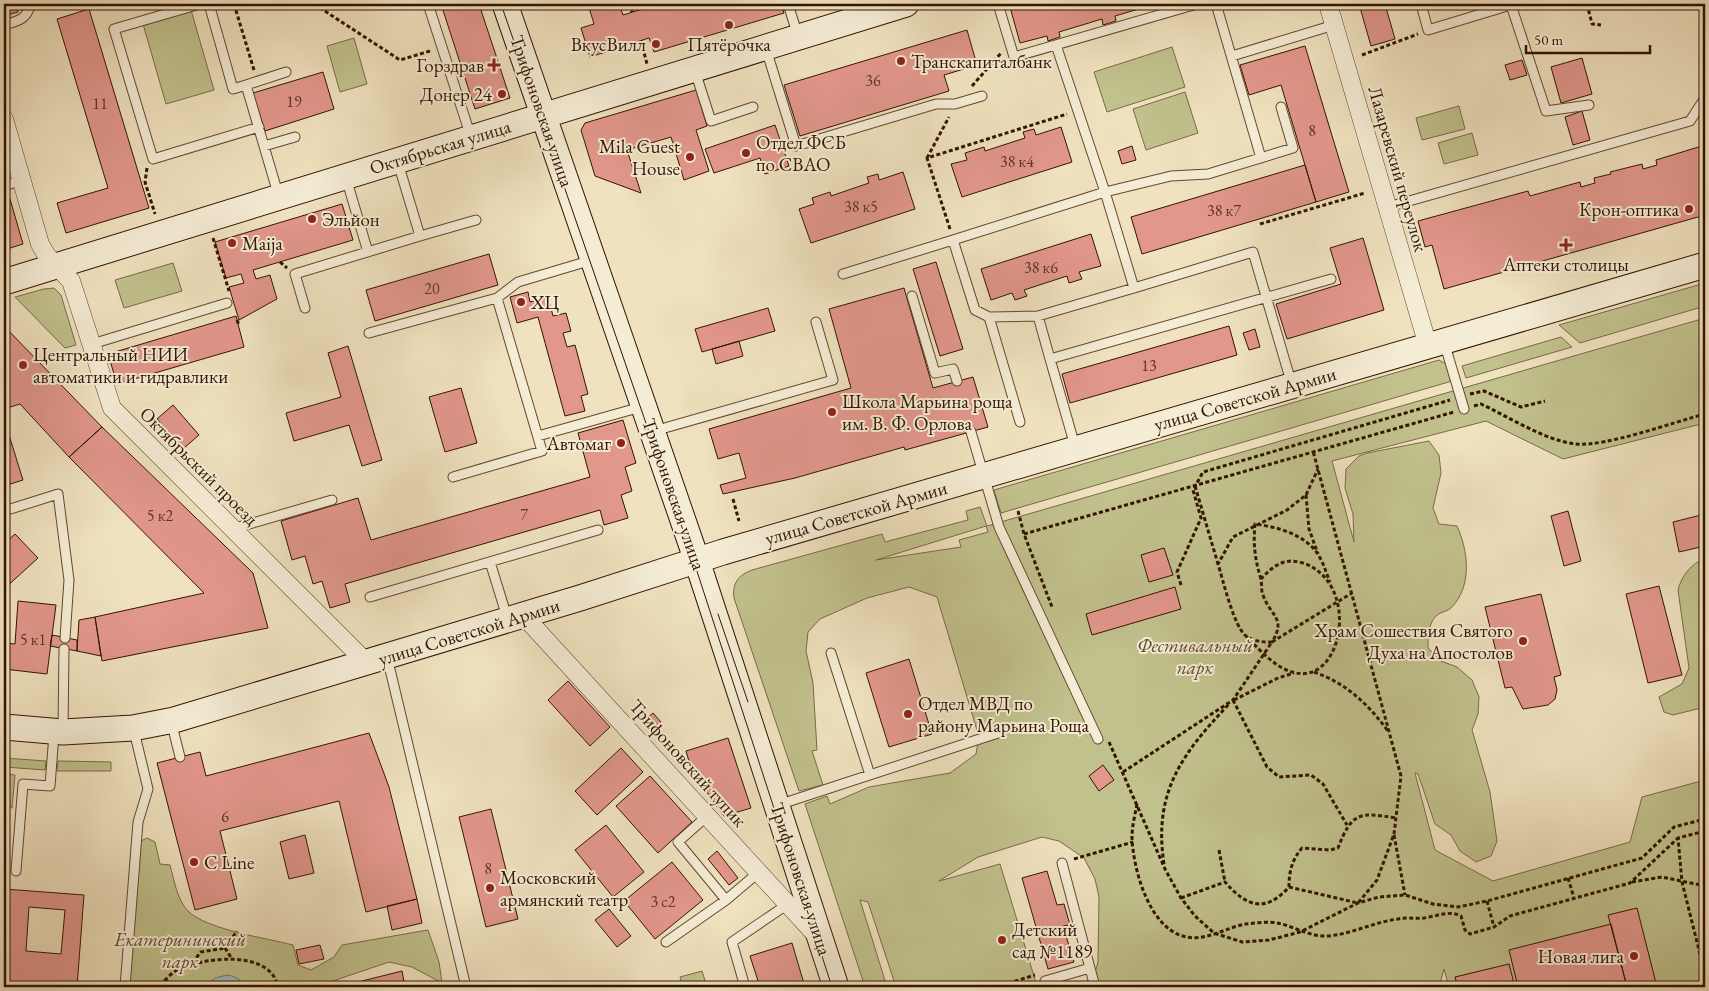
<svg xmlns="http://www.w3.org/2000/svg" width="1709" height="991" viewBox="0 0 1709 991" font-family="'EB Garamond',serif">
<style>
.green{fill:#c1c18d;stroke:#7a6a47;fill-rule:evenodd}
.water{fill:#9fbbbc;stroke:#737871}
.building{fill:#e2978c;stroke:#321401;fill-rule:evenodd}
.lines{fill:none;stroke-linecap:round;stroke-linejoin:round}
.lane-casing{stroke:#624830;stroke-width:11}
.street-casing{stroke:#624830;stroke-width:19}
.secondary-casing{stroke:#321401;stroke-width:27}
.path{stroke:#321401;stroke-width:3;stroke-dasharray:4 2.5;stroke-linecap:butt}
.lane{stroke:#f5ecd5;stroke-width:9}
.street{stroke:#f5ecd5;stroke-width:18}
.secondary{stroke:#f5ecd5;stroke-width:25}
.tram{stroke:#321401;stroke-width:1}
.poi-dot{fill:#8f2418;stroke:#f5ecd5;stroke-width:2}
.labels{text-anchor:middle;dominant-baseline:central;stroke-width:4;stroke-linejoin:round;paint-order:stroke}
.number-label{font-size:16px;fill:#5e3524}
.poi-label{font-size:19px;fill:#321401;stroke:#f5ecd5;text-anchor:start}
.street-label{font-size:19px;fill:#321401;stroke:#f5ecd5}
.park-label{font-size:19px;font-style:italic;fill:#5d482b;stroke:#f5ecd5}
</style>
<rect width="100%" height="100%" fill="#f0e2bf"/>
<filter id="stains"><feTurbulence type="fractalNoise" baseFrequency=".004" numOctaves="4"/><feColorMatrix values="0 0 0 0 .2 0 0 0 0 .09 0 0 0 0 .02 0 0 0 .5 -.17"/></filter>
<radialGradient id="worn" r=".72"><stop offset=".6" stop-color="#630" stop-opacity="0"/><stop offset="1" stop-color="#630" stop-opacity=".3"/></radialGradient>
<path class="green" d="M191,10L214,90L166,104L143,24Z
M354,38L367,84L340,92L327,46Z
M1172,47L1185,87L1107,112L1094,72Z
M1185,92L1198,133L1146,150L1133,109Z
M1459,106L1465,129L1422,140L1416,118Z
M1472,133L1478,155L1444,164L1438,143Z
M173,263L182,291L124,308L115,280Z
M1705,283V306L1580,343L1559,325Z
M54,288L61,295L76,345L65,348L15,297L44,289Z
M1705,318V423L1563,459L1486,421L1332,461L1354,542L1353,514L1345,488L1346,469L1359,456L1367,453L1429,441L1439,455L1441,473L1433,508L1439,524L1457,526C1468,550 1473,586 1451,608C1448,611 1441,612 1437,615C1428,623 1428,637 1428,648L1441,661L1457,667L1472,680L1479,697L1478,714L1472,730L1490,792L1497,841L1491,856L1476,862L1460,851L1451,835L1435,824L1418,774L1415,773L1435,850L1493,881L1630,842L1642,797L1705,780V987H1449L1444,969L1439,987H1052L1093,980L1098,962L1099,897L1095,879L1084,858L1059,841L1042,837L978,857L939,881L1000,864L1037,986L1042,987H896L868,902L860,900L887,987H865L805,804L827,796L830,804L869,787L950,773L976,754L979,737L937,597L909,587L867,598L820,619L808,632L806,651L813,683L817,750L812,751L823,785L799,791L734,598C732,584 738,575 752,570L882,534L885,542L968,520L966,511L980,507L987,526ZM986,526L988,532L959,540L961,547L876,560Z
M1561,337L1572,347L1466,378L1462,366Z
M1439,360L1446,364L1452,381L1001,513L994,490Z
M1705,559V707L1673,715L1664,712L1659,697L1682,684L1689,668L1678,590C1681,577 1692,562 1705,559Z
M4,758L46,761L45,770L4,767Z
M58,761L111,762V771H57Z
M4,774L15,775L12,808L4,807Z
M147,838L155,842L160,864L170,865C174,879 177,901 189,912C209,930 266,938 293,945L298,965L311,970L334,957L342,945L428,930L439,962L442,983L412,967L389,962L330,982L326,987H126L139,842Z
M702,971L707,987H683L680,977Z"/>
<path class="water" d="M227,975C235,976 242,980 246,987H205L215,978Z"/>
<path class="building" d="M4,4H16L18,12L4,16Z
M441,4H479L510,98L475,109Z
M588,4H619L623,15L659,4H781L784,13L654,52L649,38L590,57L581,28L594,24Z
M1021,4H1140L1142,8L1115,16L1116,21L1103,25L1102,19L1059,32L1060,37L1048,41L1047,36L1020,43L1010,7Z
M1359,4H1385L1395,39L1371,46Z
M89,9L149,208L66,233L57,203L108,188L57,19Z
M967,30L977,65L944,75L949,91L800,136L784,85Z
M1305,46L1349,192L1316,202L1281,85L1249,95L1240,65Z
M1582,58L1592,94L1561,103L1551,67Z
M1522,60L1527,75L1510,80L1505,65Z
M323,72L334,109L265,131L253,93Z
M696,90L707,126L696,130L709,171L684,180L671,137L627,150L641,193L595,176L581,130L585,123Z
M1582,111L1590,140L1573,145L1565,117Z
M775,125L789,166L765,174L760,158L714,173L705,149Z
M1061,127L1072,162L962,197L951,164L967,160L965,153L984,147L985,151L1025,138L1023,132L1034,129L1036,135Z
M1705,145V215L1444,289L1432,245L1425,247L1418,221L1528,191L1530,196L1580,182L1581,187L1595,183L1594,178L1611,174L1610,172L1642,164L1643,169L1657,165L1656,160Z
M1132,146L1136,160L1122,164L1118,151Z
M1305,165L1316,202L1142,254L1131,217Z
M903,172L915,209L811,243L799,209L814,204L812,198L830,192L831,196L869,183L867,177L878,174L879,180Z
M8,192L23,244L4,250V193Z
M342,204L353,240L253,270L256,279L270,275L277,299L239,320L229,287L244,283L241,274L226,278L215,242Z
M1091,234L1101,266L1079,272L1082,279L1069,283L1067,276L1024,290L1027,296L1015,300L1012,293L991,300L981,269Z
M1363,238L1384,310L1287,339L1276,304L1341,284L1330,248Z
M489,254L498,285L375,321L366,290Z
M936,262L963,349L940,356L913,269Z
M904,288L933,388L973,377L988,427L905,450L904,447L795,478L723,494L720,485L746,478L739,453L718,459L709,429L851,388L829,309Z
M528,292L530,302L548,297L553,316L566,313L571,331L563,333L567,347L575,345L588,394L581,396L585,411L565,416L538,317L517,323L510,297Z
M768,308L775,331L702,352L695,329Z
M236,316L244,347L117,384L108,354Z
M4,326L102,427L69,457L20,404L4,409Z
M1229,326L1237,355L1070,403L1062,374Z
M1255,329L1260,347L1249,350L1243,333Z
M739,341L743,356L716,364L712,349Z
M348,346L382,460L362,466L349,425L294,441L286,413L341,397L328,353Z
M461,388L477,443L445,452L429,397Z
M173,405L199,435L183,449L157,419Z
M4,419L23,480L4,486Z
M623,420L636,463L625,467L632,491L621,495L628,518L604,525L600,510L345,584L350,602L330,608L322,581L313,584L305,556L292,560L281,521L358,498L371,540L590,477L578,433Z
M102,427L253,573L268,628L102,661L95,617L204,593L69,457Z
M1568,511L1581,561L1564,566L1551,516Z
M1705,514V546L1679,552L1673,522Z
M15,534L38,558L4,589V544Z
M1164,548L1173,575L1149,582L1141,555Z
M1659,586L1682,675L1648,683L1626,594Z
M1175,587L1181,609L1092,635L1086,614Z
M1541,594L1561,675L1554,677L1557,690L1555,699L1548,705L1523,709L1512,687L1505,688L1485,607Z
M18,601L56,605L47,674L4,669V643L15,644Z
M95,617L101,656L77,651L79,620Z
M52,635L77,640V651L50,646Z
M909,659L932,734L889,747L866,673Z
M568,681L610,727L590,746L548,700Z
M653,713L661,722L653,729L645,720Z
M369,733L389,787L417,899L366,912L339,801L220,831L237,899L195,910L157,763L200,752L206,776Z
M728,738L751,808L724,816L692,772L686,751Z
M621,748L643,772L597,815L575,791Z
M1103,765L1114,780L1099,791L1089,776Z
M650,776L692,822L658,853L616,806Z
M491,809L518,919L486,927L459,817Z
M606,825L644,872L613,897L575,850Z
M305,835L314,873L289,879L280,842Z
M717,851L738,878L729,885L708,859Z
M672,862L703,900L655,939L624,901Z
M1047,871L1057,905L1064,904L1070,925L1063,926L1074,962L1048,969L1022,878Z
M4,889L84,895L77,987H4ZM29,907L65,910L61,954L26,951Z
M417,899L422,923L392,930L387,906Z
M1637,908L1657,987H1627L1608,915Z
M609,909L631,936L617,947L595,920Z
M1611,924L1627,987H1518L1509,950Z
M792,943L805,987H760L750,956Z
M320,945L324,959L299,964L296,950Z
M1509,964L1515,987H1458L1455,977Z
M402,971L405,987H338Z"/>
<g class="lines">
<defs>
<path id="lane" d="M200,4L114,29L153,159L259,127
M209,4L233,89L246,85
M428,4L471,137
M788,4L798,36
M998,4L1014,57L1197,4
M1216,4L1261,158
M1421,4L1428,30L1514,4
M1511,5L1546,111L1589,105
M4,25C17,21 26,20 30,6
M766,49L796,146L936,104H955L982,96
M1232,56L1334,25
M1705,60V71
M695,71L711,121L753,107
M264,146L295,137
M4,164L16,161
M346,178L368,252
M4,186L21,180
M279,197L246,85L286,72
M1388,207L1690,121L1705,98
M420,236L476,220
M843,274L953,240
M1134,288L1253,252L1292,385
M912,296L935,373L953,369L957,381
M305,308L295,274L420,236L398,163
M1038,316L1050,359
M989,317L1038,316L1134,288L1105,192L1171,176L1208,174L1293,148L1281,107
M369,333L497,298L518,282L592,260
M1444,342L1464,409
M92,344L227,303
M1020,422L989,317L975,310L953,240L1105,192L1056,45
M654,431L833,380L816,322
M971,432L999,527L1098,739
M538,436L641,407
M1075,446L1050,359L1331,279
M453,477L542,451L497,298
M4,511L58,494L69,580L65,638
M232,529L332,500
M490,562L507,617
M370,597L598,530
M831,653L870,775
M387,657L466,987
M171,721L180,757
M63,729L64,649
M778,805L998,733
M707,816L678,842L726,900L759,872
M1062,863L1095,987
M16,871L23,784L50,786L54,734
M666,942L726,900
M1045,981L1090,968
M125,987L138,822L148,789L134,731
M745,987L732,942L788,904"/>
<path id="street" d="M1328,4L1428,346
M4,119L40,244L47,256L71,281L112,408L367,663
M523,615L816,935"/>
<path id="secondary" d="M505,4L697,561L836,987
M4,282L906,4
M4,727L63,732L133,728L174,720L580,598L723,552L1705,265"/>
</defs>
<use href="#lane" class="lane-casing"/>
<use href="#street" class="street-casing"/>
<use href="#secondary" class="secondary-casing"/>
<path class="path" d="M234,4L254,70
M314,4L400,60L430,51
M630,4L632,12
M1587,4L1592,24L1601,25
M641,41L647,64
M1362,55L1418,34
M972,86L1001,53
M927,158L949,117
M147,168L145,182L155,214
M1260,224L1365,193
M950,229L927,158L1067,114
M213,238L229,291
M280,262L287,268
M237,320L239,325
M1470,394L1484,391L1521,407L1545,401
M1474,406L1481,404C1509,417 1546,441 1576,444C1605,447 1674,422 1705,414
M1195,486L1218,564
M1306,495L1309,529L1318,554
M733,499L739,521
M1018,511L1024,534L1052,607
M1024,534L1454,412
M1261,579C1255,560 1253,544 1255,524C1278,527 1307,535 1319,556C1324,564 1326,573 1330,582
M1181,585L1177,572L1201,518L1193,490L1203,472L1450,400
M1245,635C1258,648 1274,667 1292,672C1343,688 1362,583 1303,563C1284,557 1273,566 1261,579C1262,584 1261,591 1263,595C1270,616 1287,618 1272,642C1263,642 1255,642 1246,636C1234,627 1223,580 1218,564L1233,537L1287,510L1306,495L1318,469
M1314,672C1346,683 1368,704 1388,731
M1233,700L1267,767L1279,777L1311,775L1323,784L1347,825
M1234,700L1278,678L1294,673
M1109,742L1165,869L1181,898L1195,916L1214,933L1242,942L1269,940L1300,932L1358,903L1379,897L1405,895L1433,904L1458,907L1487,901L1642,858L1674,827L1705,819
M1123,772L1233,700L1272,642L1352,593
M1137,804C1135,815 1132,826 1132,837C1133,870 1150,931 1187,937C1207,941 1227,927 1246,924C1255,923 1268,921 1277,923C1294,926 1309,937 1328,936C1352,934 1374,922 1398,919C1406,917 1415,919 1424,918C1437,916 1450,910 1461,916L1465,930L1470,934L1494,927L1510,916L1630,883L1678,838
M1705,831L1678,838L1682,882L1705,974
M1394,835L1405,895
M1219,850L1225,882
M1074,859L1133,842
M1164,864C1153,792 1182,754 1229,704
M1568,878L1574,898
M1632,882L1662,877L1705,886
M1289,887L1358,903L1377,880L1394,834L1401,776L1313,451
M1181,898L1225,882C1246,906 1265,914 1289,887C1289,871 1292,860 1302,848L1330,850L1338,848C1352,812 1359,812 1396,818
M1487,901L1494,927
M225,948L232,959
M196,964V958L201,952L225,948L237,931
M165,980L177,987
M163,987L165,980C169,976 173,972 177,970C203,957 271,949 278,987
M996,987L1035,975"/>
<use href="#lane" class="lane"/>
<use href="#street" class="street"/>
<use href="#secondary" class="secondary"/>
<path class="tram" d="M501,4L694,562L832,987
M718,614L748,702"/>
</g>
<g class="poi-dot">
<circle cx="729" cy="25" r="5"/>
<circle cx="656" cy="44" r="5"/>
<circle cx="901" cy="61" r="5"/>
<path d="M491.5 57.5h5v5h5v5h-5v5h-5v-5h-5v-5h5z"/>
<circle cx="502" cy="94" r="5"/>
<circle cx="746" cy="153" r="5"/>
<circle cx="690" cy="157" r="5"/>
<circle cx="1689" cy="209" r="5"/>
<circle cx="312" cy="219" r="5"/>
<circle cx="232" cy="243" r="5"/>
<path d="M1563.5 237.5h5v5h5v5h-5v5h-5v-5h-5v-5h5z"/>
<circle cx="521" cy="302" r="5"/>
<circle cx="23" cy="365" r="5"/>
<circle cx="832" cy="412" r="5"/>
<circle cx="621" cy="443" r="5"/>
<circle cx="1523" cy="641" r="5"/>
<circle cx="908" cy="714" r="5"/>
<circle cx="194" cy="862" r="5"/>
<circle cx="490" cy="888" r="5"/>
<circle cx="1002" cy="940" r="5"/>
<circle cx="1634" cy="956" r="5"/>
</g>
<g class="labels">
<g class="number-label">
<text x="873" y="80">36</text>
<text x="294" y="101">19</text>
<text x="100" y="103">11</text>
<text x="1312" y="130">8</text>
<text x="1017" y="161">38 к4</text>
<text x="861" y="206">38 к5</text>
<text x="1224" y="210">38 к7</text>
<text x="1041" y="267">38 к6</text>
<text x="432" y="288">20</text>
<text x="1149" y="365">13</text>
<text x="524" y="514">7</text>
<text x="160" y="515">5 к2</text>
<text x="33" y="639">5 к1</text>
<text x="225" y="816">6</text>
<text x="488" y="868">8</text>
<text x="663" y="901">3 с2</text>
</g>
<g class="poi-label">
<text x="646" y="44" text-anchor="end">ВкусВилл</text>
<text x="729" y="44" text-anchor="middle">Пятёрочка</text>
<text x="911" y="61">Транскапиталбанк</text>
<text x="484" y="65" text-anchor="end">Горздрав</text>
<text x="492" y="94" text-anchor="end">Донер 24</text>
<text x="756" y="142">Отдел ФСБ<tspan x="756" dy="22">по СВАО</tspan></text>
<text x="680" y="146" text-anchor="end">Mila Guest<tspan x="680" dy="22">House</tspan></text>
<text x="1679" y="209" text-anchor="end">Крон-оптика</text>
<text x="322" y="219">Эльйон</text>
<text x="242" y="243">Maija</text>
<text x="1566" y="264" text-anchor="middle">Аптеки столицы</text>
<text x="531" y="302">ХЦ</text>
<text x="33" y="354">Центральный НИИ<tspan x="33" dy="22">автоматики и гидравлики</tspan></text>
<text x="842" y="401">Школа Марьина роща<tspan x="842" dy="22">им. В. Ф. Орлова</tspan></text>
<text x="611" y="443" text-anchor="end">Автомаг</text>
<text x="1513" y="630" text-anchor="end">Храм Сошествия Святого<tspan x="1513" dy="22">Духа на Апостолов</tspan></text>
<text x="918" y="703">Отдел МВД по<tspan x="918" dy="22">району Марьина Роща</tspan></text>
<text x="204" y="862">С Line</text>
<text x="500" y="877">Московский<tspan x="500" dy="22">армянский театр</tspan></text>
<text x="1012" y="929">Детский<tspan x="1012" dy="22">сад №1189</tspan></text>
<text x="1624" y="956" text-anchor="end">Новая лига</text>
</g>
<g class="street-label">
<text transform="translate(542 111) rotate(71)">Трифоновская улица</text>
<text transform="translate(440 147) rotate(-17)">Октябрьская улица</text>
<text transform="translate(1398 169) rotate(74)">Лазаревский переулок</text>
<text transform="translate(1245 399) rotate(-16)">улица Советской Армии</text>
<text transform="translate(199 466) rotate(45)">Октябрьский проезд</text>
<text transform="translate(674 494) rotate(71)">Трифоновская улица</text>
<text transform="translate(856 513) rotate(-16)">улица Советской Армии</text>
<text transform="translate(469 632) rotate(-17)">улица Советской Армии</text>
<text transform="translate(688 763) rotate(48)">Трифоновский тупик</text>
<text transform="translate(801 879) rotate(72)">Трифоновская улица</text>
</g>
<g class="park-label">
<text x="1195" y="645">Фестивальный<tspan x="1195" dy="22">парк</tspan></text>
<text x="180" y="939">Екатерининский<tspan x="180" dy="22">парк</tspan></text>
</g>
</g>
<rect width="1709" height="991" fill="none" stroke="#f0e2bf" stroke-width="20"/>
<rect x="5" y="5" width="1699" height="981" fill="none" stroke="#321401" stroke-width="2.5"/>
<rect x="10" y="10" width="1689" height="971" fill="none" stroke="#321401"/>
<path d="M1526 45v8h124v-8" fill="none" stroke="#321401" stroke-width="2.5"/>
<text x="1534" y="45" font-size="15" fill="#321401" stroke="#f5ecd5" stroke-width="4" paint-order="stroke">50 m</text>
<rect width="100%" height="100%" filter="url(#stains)"/>
<rect width="100%" height="100%" fill="url(#worn)"/>
</svg>
